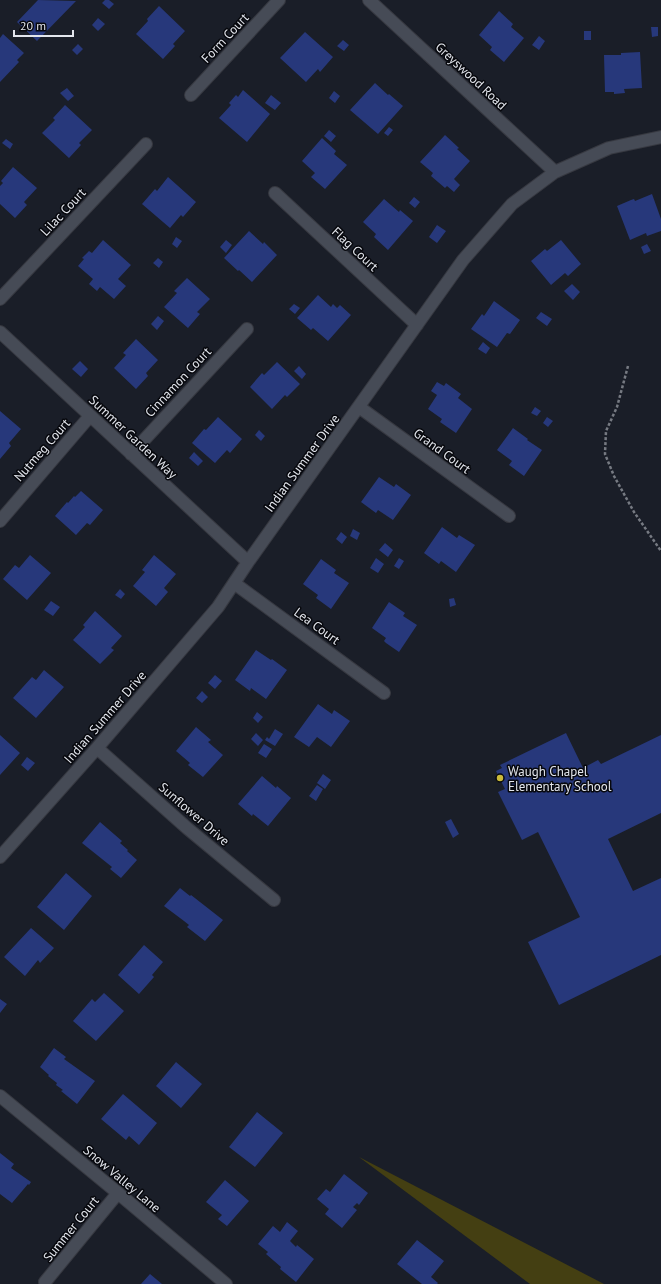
<svg xmlns="http://www.w3.org/2000/svg" width="661" height="1284" viewBox="0 0 661 1284" font-family="'PT Sans',sans-serif">
<style>
.green{fill:#443f12}
.building{fill:#27387b}
.lines{fill:none;stroke-linecap:round;stroke-linejoin:round}
.minor-casing{stroke:#373941;stroke-width:14}
.path{stroke:#767a82;stroke-width:2.5;stroke-dasharray:3 2;stroke-linecap:butt}
.minor{stroke:#464b56;stroke-width:12}
.poi-dot{fill:#caba3a;stroke:#07080d;stroke-width:1.5}
.labels{text-anchor:middle;dominant-baseline:central;stroke-width:3;stroke-linejoin:round;paint-order:stroke}
.street-label{font-size:13px;fill:#e3e6ed;stroke:#07080d}
.poi-label{font-size:13px;fill:#e3e6ed;stroke:#07080d;text-anchor:start}
</style>
<rect width="100%" height="100%" fill="#1a1e28"/>
<path class="green" d="M359,1157L604,1284H530Z"/>
<path class="building" d="M38,0L76,1L37,41L17,22Z
M105,0H109L114,4L109,9L102,3Z
M159,6L185,31L173,44L175,46L163,59L136,34L148,21L147,19Z
M499,11L513,24L511,27L524,38L504,62L490,50L492,47L479,35Z
M98,18L105,24L98,31L92,25Z
M651,27H658V36L652,37Z
M584,31H591V40H584Z
M305,32L333,57L320,72L318,69L306,82L280,58Z
M3,34L24,53L17,60L19,62L0,82V38Z
M539,36L545,41L539,50L532,45Z
M343,40L349,45L344,51L337,46Z
M78,44L83,49L77,55L72,50Z
M640,52L642,88L624,89L625,93L614,94V92H605L604,55H621V53Z
M375,83L388,95L389,94L403,106L378,134L350,110Z
M67,88L74,96L68,101L60,93Z
M243,90L270,114L247,142L219,118L231,105L229,103L236,95L238,97Z
M334,91L340,96L335,103L329,98Z
M271,95L281,103L275,110L265,103Z
M65,105L92,130L79,143L81,145L69,158L42,133L55,120L53,118Z
M389,127L393,130L388,136L384,133Z
M329,130L336,136L331,142L324,136Z
M445,135L459,148L457,149L470,161L454,179L460,185L454,192L447,186L445,188L431,176L433,173L420,162Z
M322,138L336,151L334,154L347,165L325,189L311,177L315,173L302,161Z
M6,139L13,144L10,149L2,143Z
M13,167L37,188L24,202L27,205L15,218L0,204V186L3,183L1,181Z
M168,177L196,202L183,217L181,215L170,228L142,204L155,189L157,191Z
M652,194L661,219V231L647,236L646,233L630,240L617,206L631,200L634,199L635,201Z
M414,197L420,202L415,208L409,203Z
M384,199L399,212L400,210L413,221L388,250L374,237L376,234L363,222Z
M437,225L446,231L437,243L429,237Z
M249,231L263,244L264,242L277,255L252,282L239,270L238,271L224,258Z
M176,237L182,241L177,248L172,244Z
M103,240L131,265L118,279L126,286L114,299L100,287L97,291L89,284L93,279L78,266L84,259L82,258L89,251L92,253Z
M226,240L232,245L226,253L220,247Z
M561,240L581,264L568,276L565,273L551,285L531,261L545,249L547,251Z
M647,244L651,251L644,254L641,247Z
M158,258L163,262L159,268L153,263Z
M187,278L210,299L197,312L200,314L188,328L164,307L177,293L174,291Z
M572,284L580,292L573,300L564,291Z
M318,295L331,307L333,304L337,308L340,305L351,315L328,341L313,328L311,330L297,318Z
M494,301L520,320L510,334L507,333L497,347L471,329L482,314L484,316Z
M294,304L300,308L295,314L289,309Z
M541,312L552,319L547,326L536,318Z
M158,316L164,321L157,330L151,324Z
M136,339L158,360L146,373L148,376L136,389L114,368L126,355L123,353Z
M483,342L490,348L486,354L478,349Z
M80,361L88,369L81,377L72,369Z
M277,362L300,384L287,397L285,395L272,409L250,387L262,373L264,375Z
M299,366L306,374L302,379L294,371Z
M437,382L444,386L446,383L461,394L458,398L472,409L456,433L440,422L442,419L428,409L437,395L431,391Z
M535,407L541,411L537,416L531,413Z
M0,411L21,429L9,443L11,446L0,459Z
M218,417L242,439L230,453L227,450L215,463L192,443L204,429L206,430Z
M547,417L553,421L548,427L543,423Z
M513,428L528,439L527,440L542,450L524,476L509,465L512,461L497,450Z
M259,430L265,436L261,441L255,435Z
M194,452L203,461L198,466L189,458Z
M379,477L394,487L396,484L411,495L393,520L378,510L376,513L361,502Z
M81,491L103,510L90,525L87,523L76,535L55,516L67,502L68,503L74,496L75,497Z
M442,527L457,538L459,535L475,545L456,572L441,561L439,564L424,553Z
M353,529L360,533L357,540L350,536Z
M341,532L347,537L342,544L336,539Z
M385,543L393,550L388,557L379,550Z
M30,555L51,573L27,600L3,579L15,565L19,568Z
M154,555L176,574L164,588L168,592L156,606L133,586L145,572L142,570Z
M376,558L384,564L378,573L370,568Z
M399,558L404,561L399,569L394,566Z
M321,559L336,570L334,573L349,583L331,609L316,598L318,595L303,584Z
M120,589L125,594L121,599L115,595Z
M454,598L456,605L450,607L449,599Z
M51,601L60,607L53,616L44,610Z
M389,602L405,613L403,616L417,625L399,652L386,643L384,641L386,638L372,628Z
M95,611L122,636L111,648L114,650L100,664L73,640L85,627L83,625Z
M256,650L271,660L272,659L287,670L266,699L251,688L250,691L235,680Z
M44,670L64,687L36,718L13,698L32,677L36,680Z
M215,675L222,681L215,689L208,683Z
M202,691L208,697L202,703L196,698Z
M318,704L332,714L334,710L350,721L331,747L317,737L309,747L294,737Z
M257,712L263,717L258,723L253,718Z
M196,727L211,740L208,742L223,755L203,777L188,765L190,763L176,751Z
M275,729L283,734L275,746L265,740L267,737L269,739Z
M256,733L263,740L258,746L251,739Z
M566,733L583,768L598,760L601,764L661,735V813L608,839L633,891L661,878V955L559,1005L528,942L580,917L538,832L522,840L498,792L505,789L496,771L502,768L500,765L502,764Z
M0,735L20,753L0,775Z
M264,744L272,749L266,758L258,753Z
M27,757L35,763L28,771L21,765Z
M323,774L331,780L325,789L317,783Z
M262,776L276,788L277,786L291,798L268,826L253,814L252,816L238,804Z
M317,785L323,789L316,801L309,796Z
M451,819L459,834L453,838L445,822Z
M100,822L122,841L120,843L128,850L127,851L137,860L121,878L110,869L112,867L82,843Z
M66,873L92,896L64,930L37,907Z
M180,888L190,896L191,895L200,902L223,920L205,941L187,927L189,925L184,921L164,906Z
M31,928L54,948L40,963L38,960L25,976L4,957Z
M144,945L163,962L152,975L154,977L139,994L118,975Z
M104,993L124,1011L96,1041L73,1021L92,999L95,1002Z
M0,999L7,1004L0,1013Z
M54,1048L66,1057L64,1059L95,1081L77,1104L61,1091L63,1090L56,1085L57,1083L48,1076L49,1075L40,1067Z
M176,1062L202,1084L181,1108L156,1086Z
M123,1094L157,1123L139,1145L129,1136L126,1140L101,1119Z
M257,1112L283,1133L255,1167L229,1147Z
M0,1153L14,1164L11,1168L31,1182L29,1185L28,1184L12,1203L0,1194Z
M344,1174L368,1193L359,1205L357,1203L353,1207L357,1210L342,1228L325,1214L329,1209L317,1199L326,1189L330,1192Z
M225,1180L249,1201L227,1226L218,1219L222,1215L206,1202Z
M287,1222L298,1231L290,1241L296,1247L297,1245L314,1259L296,1282L280,1269L281,1267L266,1254L268,1252L258,1244L273,1226L280,1232Z
M417,1240L444,1261L431,1277L438,1283L437,1284H422L397,1264Z
M150,1274L162,1284H141Z"/>
<g class="lines">
<defs>
<path id="minor" d="M369,0L555,172
M191,95L279,0
M275,193L417,325
M0,299L146,144
M0,332L248,562
M359,407L509,516
M131,454L247,329
M0,521L90,416
M234,583L384,693
M97,748L187,828L274,900
M0,857L97,748L218,607L248,562L463,260L512,204L555,172L609,148L661,137
M0,1096L118,1193L226,1284
M45,1282L118,1193"/>
</defs>
<use href="#minor" class="minor-casing"/>
<path class="path" d="M628,366L617,407L606,431L605,454L614,476L634,512L661,551"/>
<use href="#minor" class="minor"/>
</g>
<circle class="poi-dot" cx="500" cy="778" r="4"/>
<g class="labels">
<g class="street-label">
<text transform="translate(225 38) rotate(-47)">Form Court</text>
<text transform="translate(471 76) rotate(43)">Greyswood Road</text>
<text transform="translate(63 212) rotate(-47)">Lilac Court</text>
<text transform="translate(355 249) rotate(43)">Flag Court</text>
<text transform="translate(178 382) rotate(-47)">Cinnamon Court</text>
<text transform="translate(133 437) rotate(43)">Summer Garden Way</text>
<text transform="translate(42 450) rotate(-49)">Nutmeg Court</text>
<text transform="translate(442 451) rotate(36)">Grand Court</text>
<text transform="translate(302 463) rotate(-54)">Indian Summer Drive</text>
<text transform="translate(317 626) rotate(36)">Lea Court</text>
<text transform="translate(105 717) rotate(-49)">Indian Summer Drive</text>
<text transform="translate(194 814) rotate(41)">Sunflower Drive</text>
<text transform="translate(122 1179) rotate(40)">Snow Valley Lane</text>
<text transform="translate(71 1229) rotate(-51)">Summer Court</text>
</g>
<g class="poi-label">
<text x="508" y="771">Waugh Chapel<tspan x="508" dy="15">Elementary School</tspan></text>
</g>
</g>
<path d="M14 30v6h59v-6" fill="none" stroke="#e3e6ed" stroke-width="2"/>
<text x="20" y="30" font-size="12" fill="#e3e6ed" stroke="#07080d" stroke-width="3" paint-order="stroke">20 m</text>
</svg>
